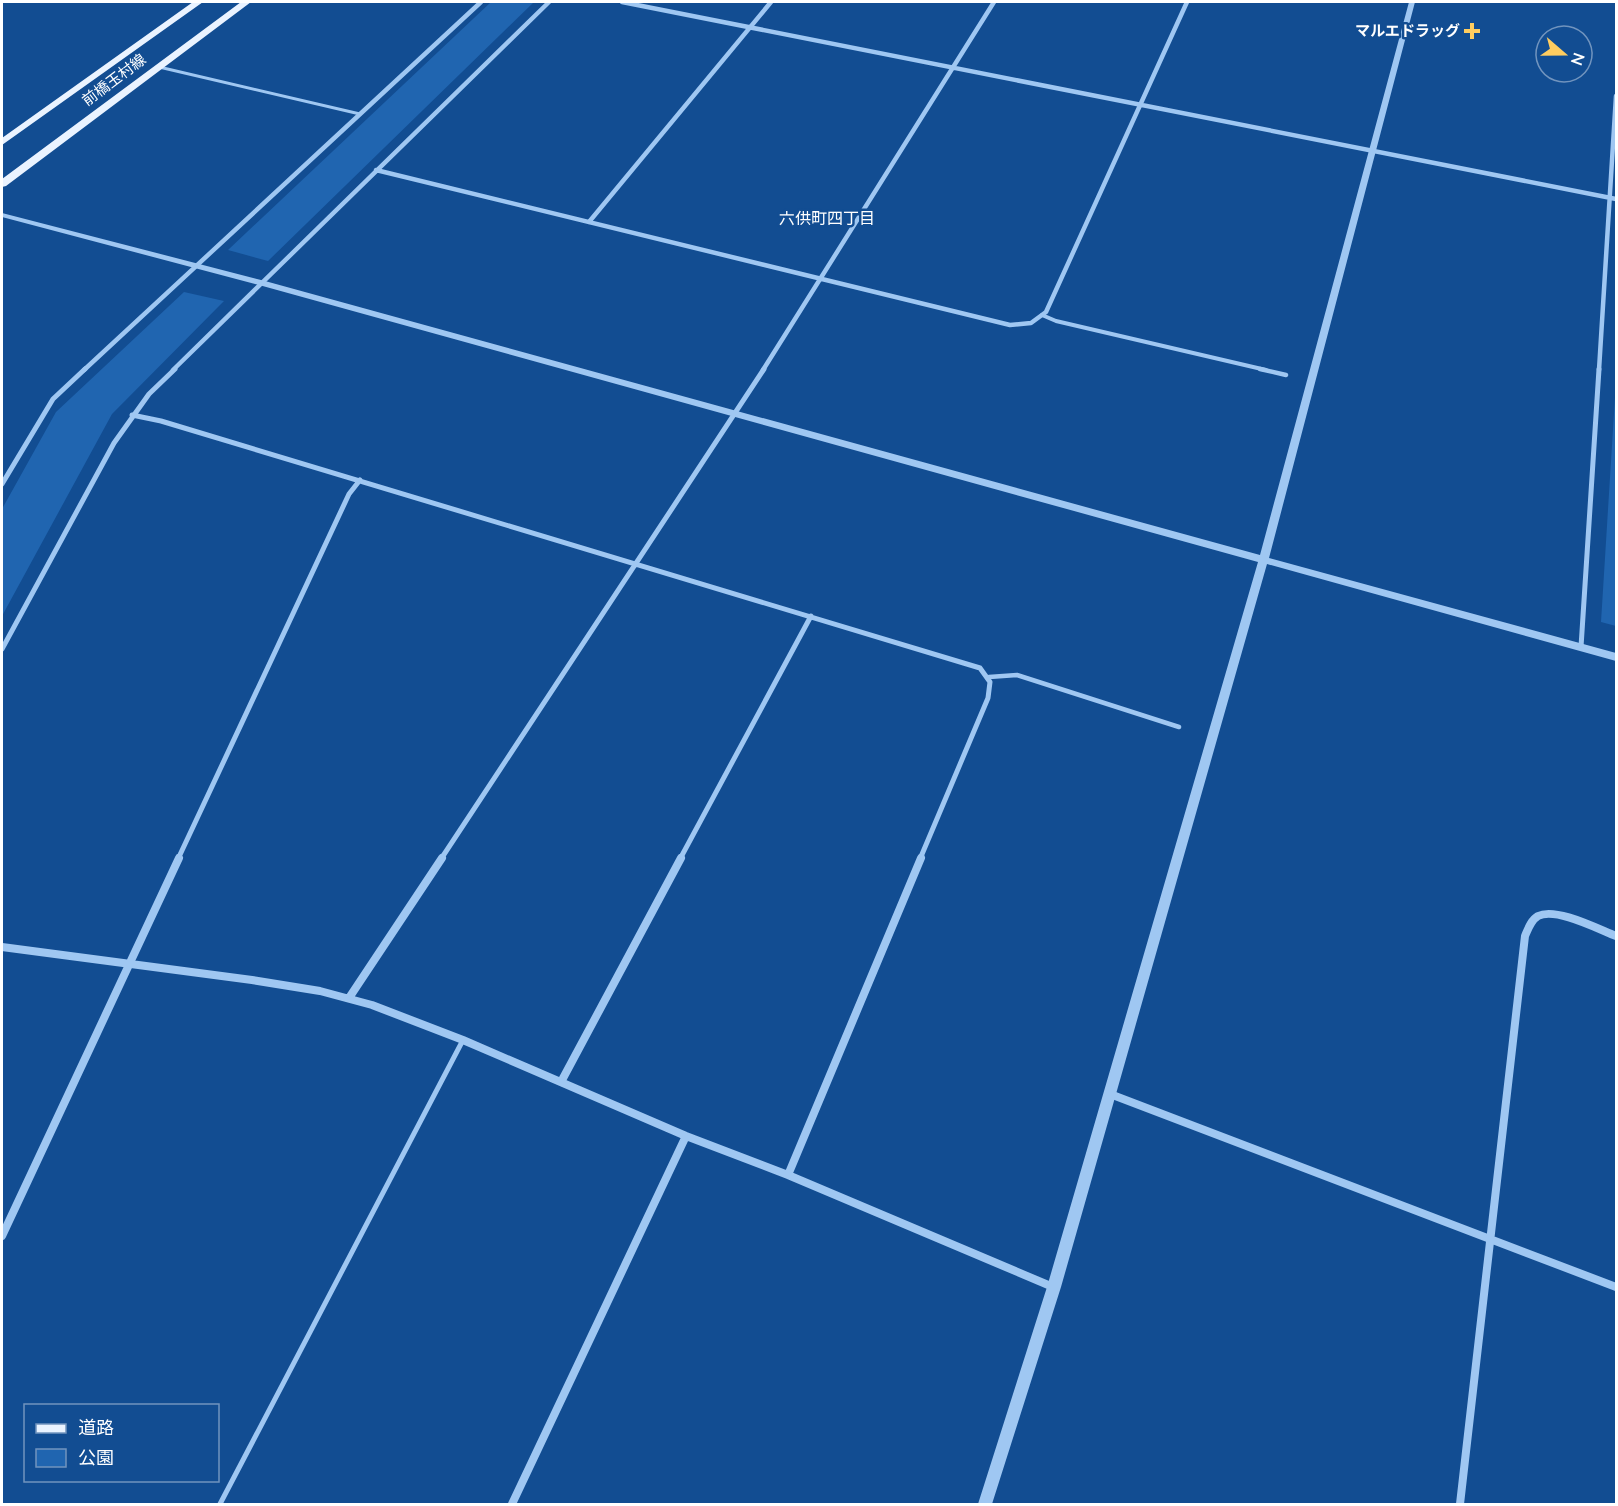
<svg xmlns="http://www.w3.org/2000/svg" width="1618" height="1506" viewBox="0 0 1618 1506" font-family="'Nunito Sans','Noto Sans JP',sans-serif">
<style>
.green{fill:#2065b0}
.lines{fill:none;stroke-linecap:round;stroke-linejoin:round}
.service-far1{stroke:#9fc7f2;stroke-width:3}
.service{stroke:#9fc7f2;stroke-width:5}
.pedestrian-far1{stroke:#9fc7f2;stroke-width:4}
.pedestrian{stroke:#9fc7f2;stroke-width:4.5}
.minor-far2{stroke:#9fc7f2;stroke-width:4.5}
.minor-far1{stroke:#9fc7f2;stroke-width:5}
.minor{stroke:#9fc7f2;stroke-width:8}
.tertiary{fill:#9fc7f2;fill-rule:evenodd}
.primary{fill:#eaf3ff;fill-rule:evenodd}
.poi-dot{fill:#ffcd60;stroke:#124d92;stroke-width:2}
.labels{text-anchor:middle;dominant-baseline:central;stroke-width:5;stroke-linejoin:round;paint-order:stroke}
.far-poi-label{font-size:15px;font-weight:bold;fill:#fff;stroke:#124d92;text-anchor:end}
.far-street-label{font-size:15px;fill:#fff;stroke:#124d92}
.far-neighbourhood-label{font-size:16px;fill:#fff;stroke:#124d92}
</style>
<rect width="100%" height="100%" fill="#124d92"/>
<path class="green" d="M491,2H534L268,261L228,250Z
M184,292L224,301L112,414L2,616V509L56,412Z
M1616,381V626L1601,622Z"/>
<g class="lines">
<path class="service-far1" d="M159,67L360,114"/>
<path class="service" d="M220,1504L463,1040"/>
<path class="pedestrian-far1" d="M1042,315L1056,321L1266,370"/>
<path class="pedestrian" d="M1260,369L1286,375
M989,677L1017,675L1179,727"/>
<path class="minor-far2" d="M622,2L1616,199
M376,170L1010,325L1031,323L1046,312L1187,2
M589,222L771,2
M84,370L481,2
M173,370L549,2
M763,370L994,2
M1599,370L1616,96"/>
<path class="minor-far1" d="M132,415L161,421L980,668L990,682L988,698L920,859
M2,484L53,399L85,369
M1581,647L1599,369
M2,649L114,443L149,394L175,369
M178,859L349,494L360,480
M441,859L764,369
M680,859L811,616"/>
<path class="minor" d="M2,947L252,980L320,991L372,1005L463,1040L686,1136L788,1175L1053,1287
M349,998L442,858
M561,1082L681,858
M1110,1094L1616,1287
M788,1175L921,858
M2,1236L179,858
M512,1504L686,1136
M1460,1504L1525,936C1528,929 1531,920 1538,916C1556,907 1598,929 1616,936"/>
<path class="tertiary" d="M1409,2H1415L1269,558L1616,653V661L1267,564L1061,1287L992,1504H978L1047,1287L1258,562L259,285L2,217V213L265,281L1260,555Z"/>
<path class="primary" d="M193,2H203L2,145V138Z
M241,2H251L6,186L2,187V179Z"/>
</g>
<path class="poi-dot" d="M1469 22h6v6h6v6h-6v6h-6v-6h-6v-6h6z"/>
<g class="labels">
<g class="far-poi-label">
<text x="1460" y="31">マルエドラッグ</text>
</g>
<g class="far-street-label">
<text transform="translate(114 80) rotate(-37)">前橋玉村線</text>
</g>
<g class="far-neighbourhood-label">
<text x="827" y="219">六供町四丁目</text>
</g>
</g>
<rect width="1618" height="1506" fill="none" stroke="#ffffff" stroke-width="6"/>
<rect x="24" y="1404" width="195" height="78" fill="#124d92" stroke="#7194be" stroke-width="1.5"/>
<rect x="36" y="1424" width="30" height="9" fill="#eaf3ff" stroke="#7194be" stroke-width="1.5"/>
<text x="78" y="1434" font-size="18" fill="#ffffff">道路</text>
<rect x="36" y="1449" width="30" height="18" fill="#2065b0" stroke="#7194be" stroke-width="1.5"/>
<text x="78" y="1464" font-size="18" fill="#ffffff">公園</text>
<g transform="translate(1564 54) rotate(110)"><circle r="28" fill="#124d92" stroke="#7194be" stroke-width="1.5"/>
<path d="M0-4.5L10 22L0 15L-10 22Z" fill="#ffcd60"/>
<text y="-9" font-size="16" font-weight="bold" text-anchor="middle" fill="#ffffff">N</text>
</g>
</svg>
